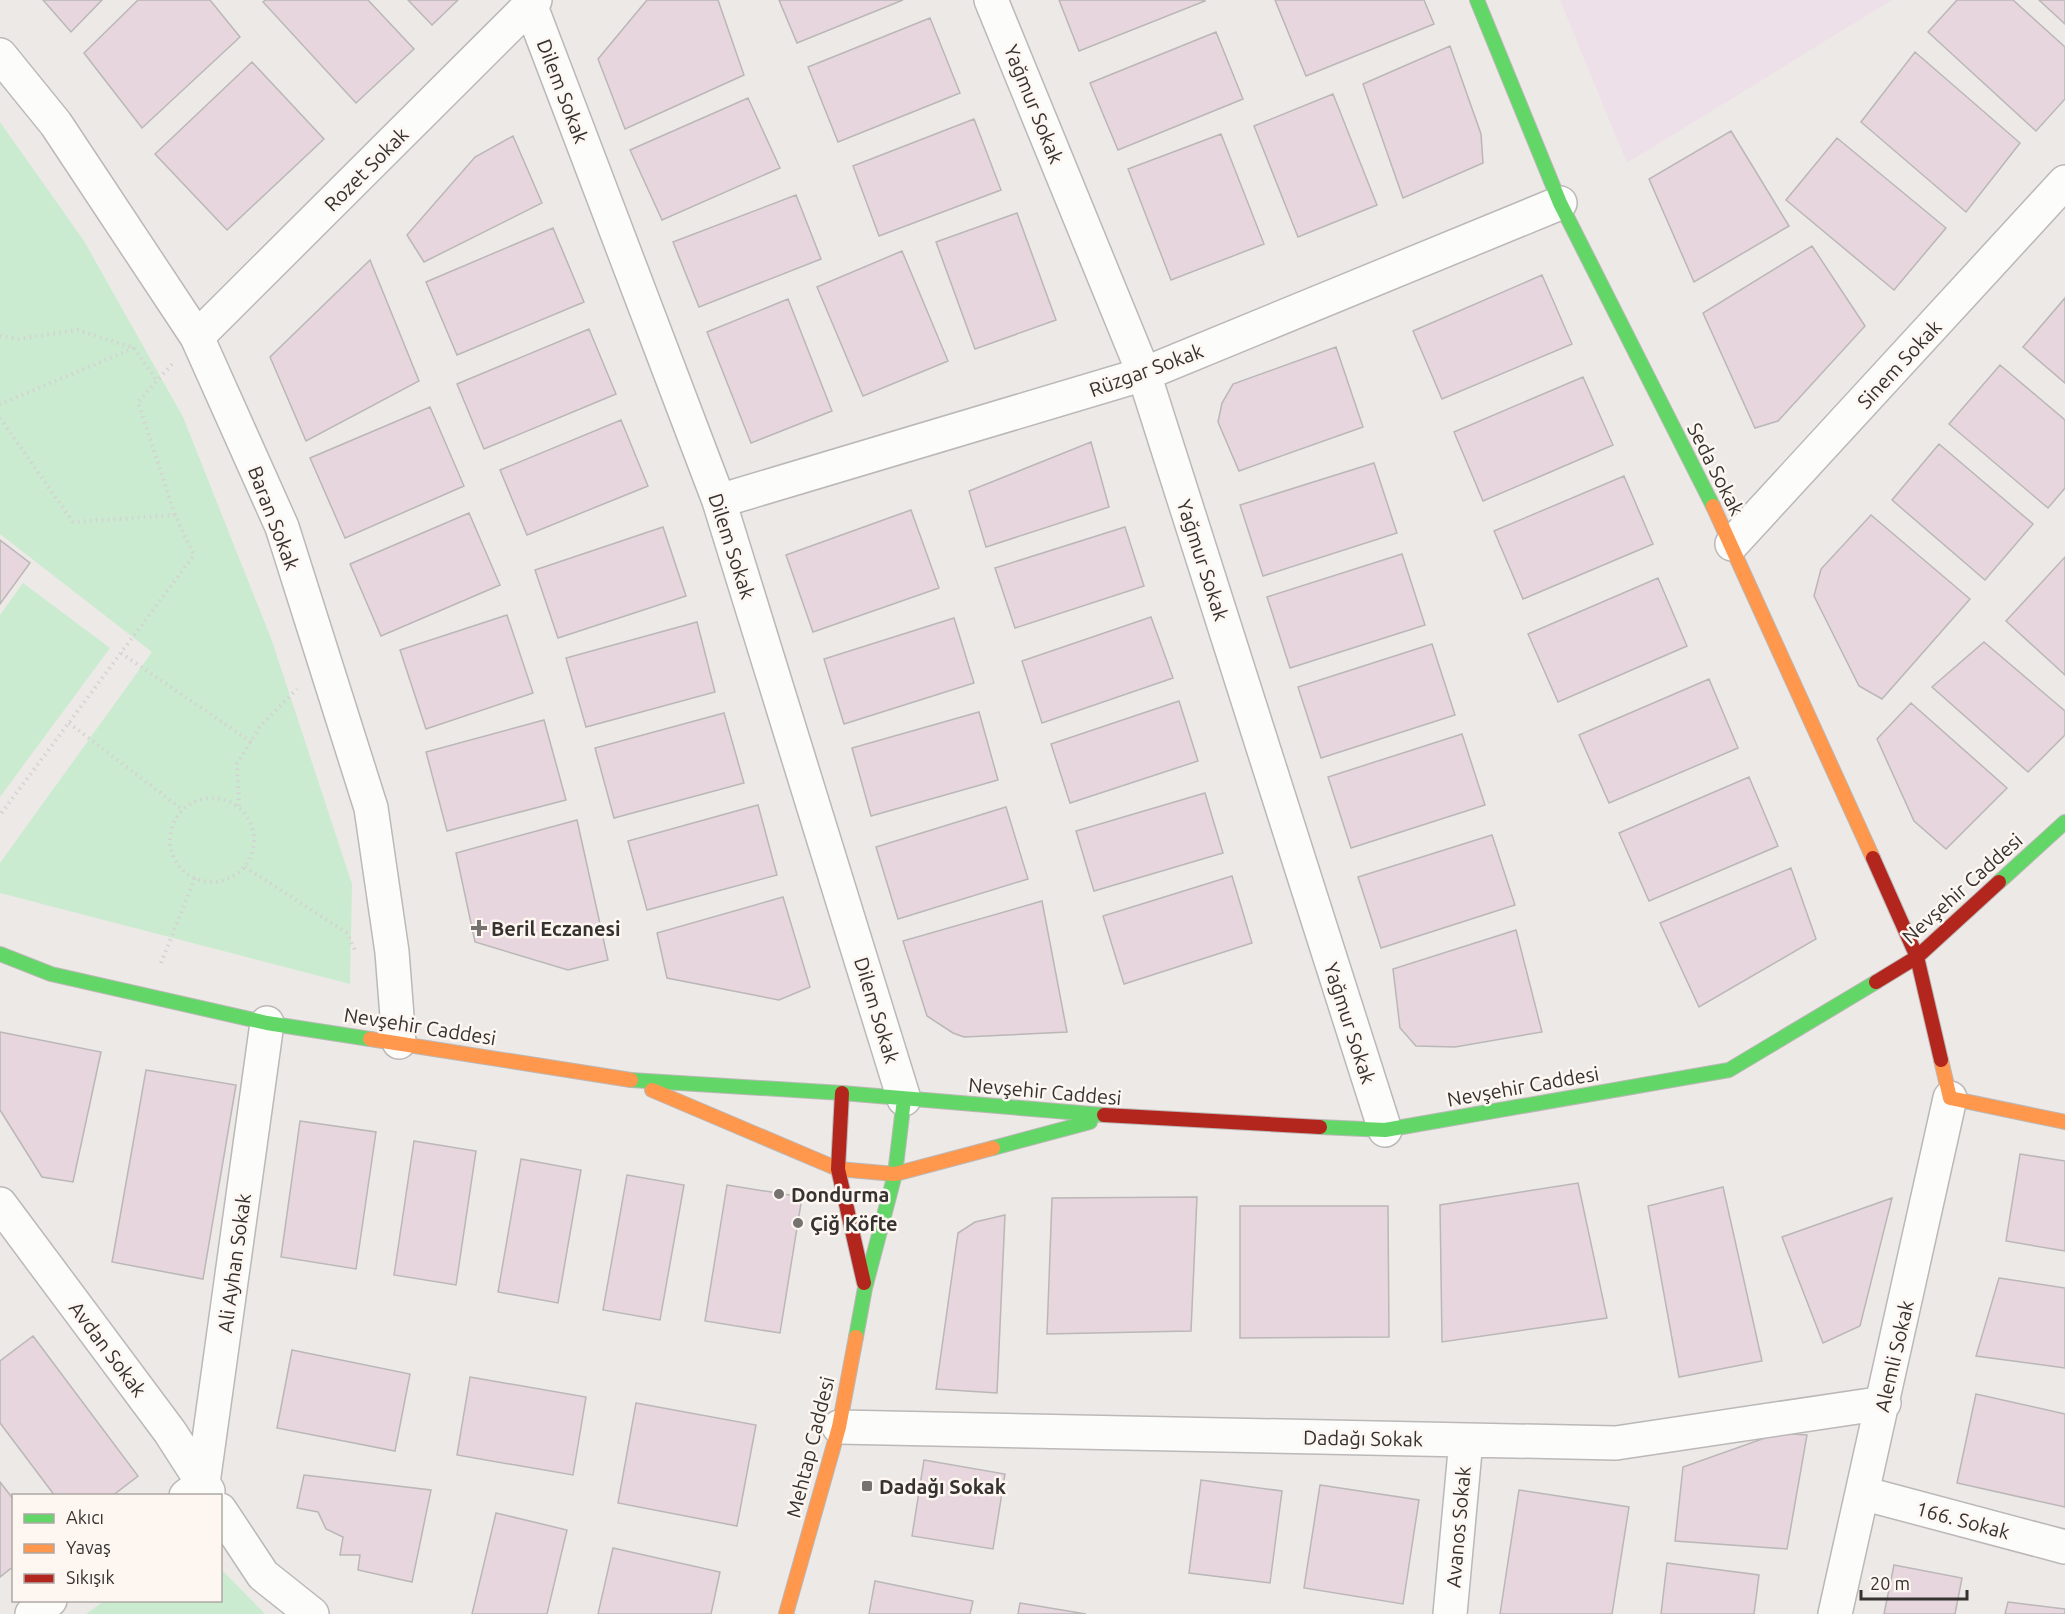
<svg xmlns="http://www.w3.org/2000/svg" width="2065" height="1614" viewBox="0 0 2065 1614" font-family="Ubuntu,sans-serif">
<style>
.education{fill:#eee0e8}
.green{fill:#caebcf}
.building{fill:#e7d6de;stroke:#bab7b7;stroke-width:1.5}
.lines{fill:none;stroke-linecap:round;stroke-linejoin:round}
.street-casing{stroke:#bbb8b7;stroke-width:36}
.fast-casing{stroke:#bbb8b7;stroke-width:16}
.slow-casing{stroke:#bbb8b7;stroke-width:16}
.jam-casing{stroke:#bbb8b7;stroke-width:16}
.path{stroke:#d4d2d2;stroke-width:4;stroke-dasharray:1.5 4.5;stroke-linecap:butt}
.street{stroke:#fcfcfb;stroke-width:33}
.fast{stroke:#63d668;stroke-width:14}
.slow{stroke:#ff974d;stroke-width:14}
.jam{stroke:#b3261e;stroke-width:14}
.poi-dot{fill:#757270;stroke:#fdf6f1;stroke-width:2}
.labels{text-anchor:middle;dominant-baseline:central;stroke-width:5;stroke-linejoin:round;paint-order:stroke}
.street-label{font-size:20px;fill:#353230;stroke:#fdf6f1}
.poi-label{font-size:20px;font-weight:bold;fill:#353230;stroke:#fdf6f1;text-anchor:start}
</style>
<rect width="100%" height="100%" fill="#ede9e7"/>
<path class="education" d="M1560,0H1892L1627,163Z"/>
<path class="green" d="M0,122L84,241L183,417L272,641L352,884L350,984L0,893V863L152,652L0,534Z
M23,583L110,648L0,797V615Z
M221,1569L265,1614H86L104,1601L220,1600Z"/>
<path class="building" d="M43,0H102L71,32Z
M138,0H210L240,37L142,128L84,53Z
M266,0H368L414,49L356,103L263,2Z
M408,0H458L432,25Z
M647,0H718L744,75L625,129L598,59Z
M779,0H903L797,43Z
M1059,0H1204L1205,1L1079,51Z
M1275,0H1424L1434,24L1306,76Z
M1957,0H2013L2065,47V99L2036,131L1928,32Z
M2039,0H2065V24Z
M930,18L960,93L838,142L808,67Z
M1216,32L1243,99L1118,150L1090,83Z
M1450,46L1481,134L1483,163L1403,198L1363,84Z
M1915,52L2020,143L1966,212L1861,122Z
M252,62L324,139L227,230L155,154Z
M1333,94L1377,205L1298,237L1254,126Z
M748,98L780,168L662,220L630,150Z
M974,119L1001,190L879,236L853,166Z
M1731,131L1789,226L1694,282L1649,179Z
M1221,134L1264,244L1171,280L1128,169Z
M513,136L542,203L424,262L407,235L475,157Z
M1837,138L1946,228L1894,290L1786,200Z
M796,195L821,259L699,307L673,242Z
M1017,213L1056,320L975,349L936,242Z
M553,228L584,302L457,355L426,282Z
M1812,246L1865,326L1778,421L1755,428L1703,313Z
M902,251L948,361L863,396L817,287Z
M370,260L419,381L306,441L270,357Z
M1542,275L1572,344L1442,399L1413,331Z
M2065,298V383L2023,347Z
M788,299L832,411L751,443L707,332Z
M589,329L616,394L484,449L457,384Z
M1336,347L1363,427L1239,471L1218,422L1222,403L1233,384Z
M2000,365L2065,420V488L2048,508L1949,424Z
M1583,377L1613,445L1483,501L1454,432Z
M430,407L464,486L345,538L310,458Z
M621,420L648,486L527,535L500,470Z
M1091,442L1109,507L986,547L969,491Z
M1939,444L2033,524L1985,580L1892,500Z
M1374,463L1397,533L1263,576L1240,505Z
M1624,476L1653,544L1523,599L1494,531Z
M911,510L939,588L813,632L786,555Z
M469,513L500,585L381,636L350,564Z
M1871,515L1970,599L1882,699L1859,686L1814,596L1821,569Z
M663,527L686,596L558,638L535,570Z
M1125,527L1144,586L1015,628L995,568Z
M0,540L30,563L0,604Z
M1402,554L1425,625L1290,668L1267,597Z
M2065,557V675L2006,621Z
M1658,578L1687,646L1558,702L1528,634Z
M507,615L533,693L426,729L400,650Z
M1151,617L1173,678L1042,723L1022,661Z
M954,618L974,683L844,724L824,659Z
M697,622L715,692L586,727L566,658Z
M1984,642L2065,711V735L2028,772L1932,687Z
M1432,644L1455,715L1321,758L1298,687Z
M1709,679L1738,748L1609,803L1579,735Z
M1179,701L1198,761L1070,803L1051,744Z
M1911,703L2007,788L1946,849L1914,821L1877,739Z
M979,712L998,780L871,816L852,748Z
M724,713L744,783L614,818L595,748Z
M544,720L566,800L447,831L426,752Z
M1462,734L1485,805L1351,848L1328,777Z
M1749,777L1778,846L1649,901L1619,833Z
M1205,793L1223,853L1094,891L1076,831Z
M758,805L777,875L647,910L628,841Z
M1006,807L1028,879L898,919L876,847Z
M577,820L608,960L568,970L475,942L456,853Z
M1492,835L1515,905L1381,948L1358,877Z
M1791,868L1816,939L1699,1007L1660,923Z
M1232,876L1252,943L1124,984L1103,916Z
M783,897L810,987L779,1000L667,978L657,933Z
M1042,901L1067,1032L964,1037L953,1033L927,1016L903,941Z
M1516,930L1542,1032L1455,1047L1416,1046L1400,1028L1393,969Z
M0,1032L101,1052L73,1182L42,1177L0,1110Z
M146,1070L236,1085L203,1279L112,1262Z
M300,1121L376,1132L356,1269L281,1257Z
M414,1141L476,1151L456,1285L394,1275Z
M2020,1154L2065,1161V1251L2006,1241Z
M521,1159L581,1170L558,1303L498,1292Z
M627,1175L684,1185L660,1320L603,1310Z
M1578,1183L1607,1318L1442,1342L1440,1205Z
M727,1185L802,1197L780,1333L705,1321Z
M1723,1187L1762,1361L1679,1377L1648,1206Z
M1197,1197L1191,1331L1047,1334L1052,1198Z
M1892,1198L1860,1326L1823,1343L1782,1237Z
M1240,1206H1388L1389,1337L1240,1338Z
M1005,1215L997,1393L936,1389L958,1233L975,1222Z
M1999,1278L2065,1288V1368L1976,1356Z
M33,1336L138,1476L112,1496H55L0,1423V1361Z
M292,1350L410,1374L395,1451L277,1428Z
M470,1377L586,1397L573,1475L457,1455Z
M1976,1394L2065,1414V1507L1957,1483Z
M636,1403L756,1425L737,1526L618,1503Z
M1779,1433L1807,1435L1787,1549L1675,1541L1683,1467Z
M924,1460L1005,1474L993,1549L912,1536Z
M304,1475L431,1490L412,1582L358,1570L360,1555H340L343,1537L326,1529L318,1512L297,1508Z
M1201,1480L1282,1491L1270,1583L1189,1573Z
M0,1482L14,1500V1566L0,1577Z
M1320,1485L1419,1500L1403,1604L1304,1588Z
M1519,1490L1629,1507L1612,1614H1500Z
M496,1513L567,1530L547,1614H472Z
M613,1548L720,1572L711,1614H598Z
M1667,1563L1759,1575L1754,1614H1661Z
M1894,1565L1962,1578L1955,1614H1884Z
M875,1581L973,1601L970,1614H869Z
M2008,1602L2065,1609V1614H2005Z
M1020,1603L1086,1614H1018Z"/>
<g class="lines">
<defs>
<path id="street" d="M991,0L1144,374L1385,1130
M530,4L719,501L904,1099
M0,55L56,124L197,337L282,527L371,808L392,952L399,1042
M197,337L535,0
M719,501L1144,374L1560,203
M1732,544L2065,182
M0,1204L170,1432L208,1491
M839,1427L1616,1443L1884,1403
M1862,1493L2065,1547
M186,1496L203,1483L267,1023
M220,1510L263,1575L312,1614
M32,1614L50,1600
M1450,1614L1466,1440
M1835,1614L1950,1098"/>
<path id="fast" d="M1477,0L1560,203L1713,506
M1999,882L2065,822
M0,954L51,974L267,1023L370,1039
M631,1080L842,1093L1104,1115
M1320,1127L1385,1130L1729,1070L1876,982
M993,1148L1090,1122
M856,1337L865,1288L895,1174L904,1099"/>
<path id="slow" d="M1713,506L1873,858
M370,1039L631,1080
M1941,1060L1950,1098L2065,1122
M652,1090L838,1169L895,1174L993,1148
M786,1614L839,1427L856,1337"/>
<path id="jam" d="M1873,858L1917,957L1941,1060
M1876,982L1917,957L1999,882
M842,1093L838,1169L864,1283
M1104,1115L1320,1127"/>
</defs>
<use href="#street" class="street-casing"/>
<use href="#fast" class="fast-casing"/>
<use href="#slow" class="slow-casing"/>
<use href="#jam" class="jam-casing"/>
<path class="path" d="M0,336L18,339L78,330L134,348L0,404
M134,348L157,381
M172,364L138,402L175,515
M0,418L73,522L175,515L194,555L0,815
M121,653L251,742
M69,723L183,810
M170 840a42 42 0 1 1 84 0a42 42 0 1 1-84 0Z
M239,806L237,764L261,725L297,689
M245,867L347,933L355,950
M161,963L195,878"/>
<use href="#street" class="street"/>
<use href="#fast" class="fast"/>
<use href="#slow" class="slow"/>
<use href="#jam" class="jam"/>
</g>
<g class="poi-dot">
<path d="M476 919h6v6h6v6h-6v6h-6v-6h-6v-6h6z"/>
<circle cx="779" cy="1194" r="6"/>
<circle cx="798" cy="1223" r="6"/>
<rect x="861" y="1480" width="12" height="12" rx="3"/>
</g>
<g class="labels">
<g class="street-label">
<text transform="translate(563 91) rotate(69)">Dilem Sokak</text>
<text transform="translate(1034 104) rotate(68)">Yağmur Sokak</text>
<text transform="translate(366 169) rotate(-45)">Rozet Sokak</text>
<text transform="translate(1899 364) rotate(-47)">Sinem Sokak</text>
<text transform="translate(1146 370) rotate(-20)">Rüzgar Sokak</text>
<text transform="translate(1716 469) rotate(63)">Seda Sokak</text>
<text transform="translate(274 518) rotate(69)">Baran Sokak</text>
<text transform="translate(732 546) rotate(72)">Dilem Sokak</text>
<text transform="translate(1203 560) rotate(72)">Yağmur Sokak</text>
<text transform="translate(1962 888) rotate(-42)">Nevşehir Caddesi</text>
<text transform="translate(877 1010) rotate(73)">Dilem Sokak</text>
<text transform="translate(1350 1023) rotate(72)">Yağmur Sokak</text>
<text transform="translate(420 1026) rotate(9)">Nevşehir Caddesi</text>
<text transform="translate(1523 1086) rotate(-10)">Nevşehir Caddesi</text>
<text transform="translate(1045 1091) rotate(5)">Nevşehir Caddesi</text>
<text transform="translate(234 1263) rotate(-82)">Ali Ayhan Sokak</text>
<text transform="translate(108 1349) rotate(53)">Avdan Sokak</text>
<text transform="translate(1894 1356) rotate(-77)">Alemli Sokak</text>
<text transform="translate(1363 1438) rotate(1)">Dadağı Sokak</text>
<text transform="translate(810 1447) rotate(-76)">Mehtap Caddesi</text>
<text transform="translate(1963 1520) rotate(15)">166. Sokak</text>
<text transform="translate(1458 1527) rotate(-85)">Avanos Sokak</text>
</g>
<g class="poi-label">
<text x="491" y="928">Beril Eczanesi</text>
<text x="791" y="1194">Dondurma</text>
<text x="810" y="1223">Çiğ Köfte</text>
<text x="879" y="1486">Dadağı Sokak</text>
</g>
</g>
<rect x="12" y="1494" width="210" height="108" fill="#fdf6f1" stroke="#ada8a4" stroke-width="1.5"/>
<rect x="24" y="1514" width="30" height="9" fill="#63d668" stroke="#ada8a4" stroke-width="1.5"/>
<text x="66" y="1524" font-size="18" fill="#353230">Akıcı</text>
<rect x="24" y="1544" width="30" height="9" fill="#ff974d" stroke="#ada8a4" stroke-width="1.5"/>
<text x="66" y="1554" font-size="18" fill="#353230">Yavaş</text>
<rect x="24" y="1574" width="30" height="9" fill="#b3261e" stroke="#ada8a4" stroke-width="1.5"/>
<text x="66" y="1584" font-size="18" fill="#353230">Sıkışık</text>
<path d="M1861 1590v9h106v-9" fill="none" stroke="#353230" stroke-width="3"/>
<text x="1870" y="1590" font-size="18" fill="#353230" stroke="#fdf6f1" stroke-width="4.5" paint-order="stroke">20 m</text>
</svg>
